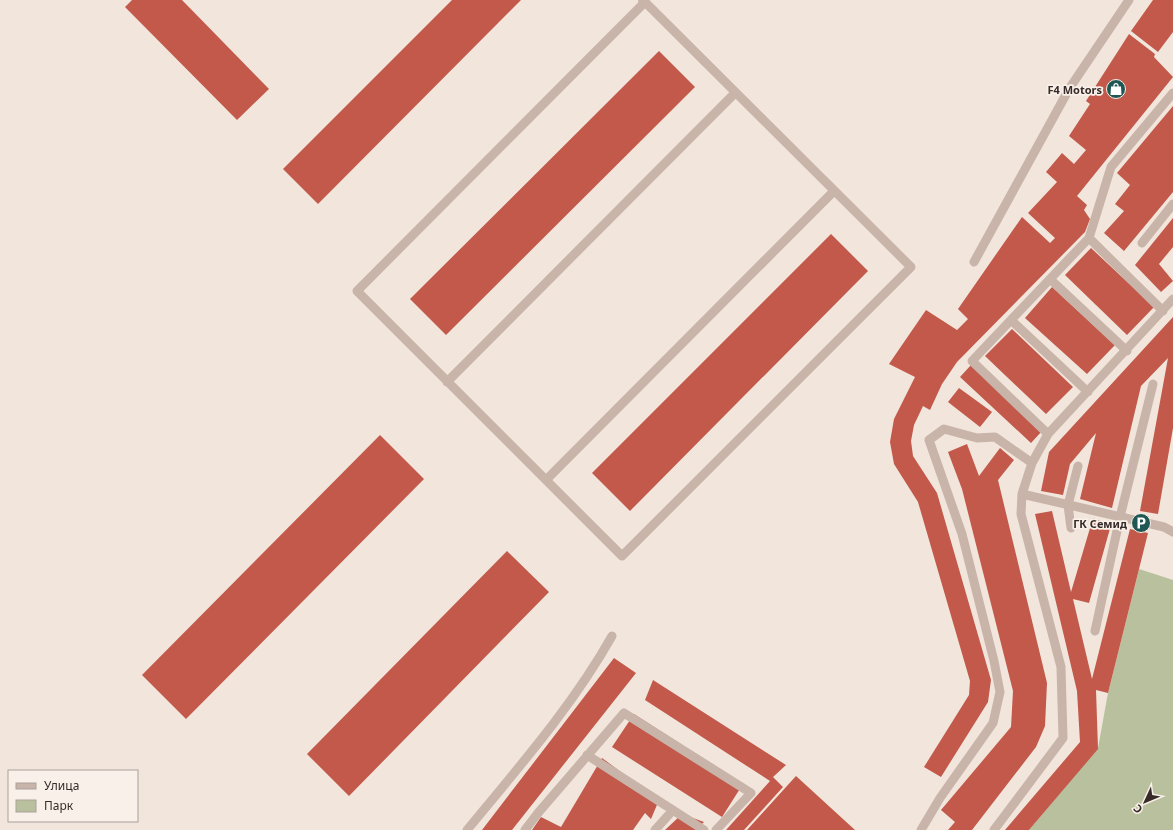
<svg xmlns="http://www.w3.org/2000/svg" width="1173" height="830" viewBox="0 0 1173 830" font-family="'Noto Sans',sans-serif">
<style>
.green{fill:#b8c09d}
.building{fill:#c2594a}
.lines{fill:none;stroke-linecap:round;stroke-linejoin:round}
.service{stroke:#c9b4a9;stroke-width:9}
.minor{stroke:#c9b4a9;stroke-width:10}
.labels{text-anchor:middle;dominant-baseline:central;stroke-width:3.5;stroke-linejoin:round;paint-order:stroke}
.poi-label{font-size:11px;font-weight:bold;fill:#362b28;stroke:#f9f0e9;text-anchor:end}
</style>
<rect width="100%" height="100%" fill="#f1e5dc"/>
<path class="green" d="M1139,569L1173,580V830H1029L1098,748L1108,693Z"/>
<path class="building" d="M132,0H182L269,89L237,120L125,7Z
M452,0H521L318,204L283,169Z
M1153,0H1173V32L1158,52L1131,31Z
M1129,34L1155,54L1154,57L1173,77L1077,196L1087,205L1084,210L1090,219L1085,232L957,362L942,384L930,410L923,406L914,425L911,441L913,456L937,493L991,680L988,702L941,777L924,767L969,695L970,681L918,502L894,464L890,442L894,419L915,377L889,364L926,310L957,330L968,319L958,309L1022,217L1050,243L1055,238L1028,213L1057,182L1046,172L1062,153L1074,164L1086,150L1069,136L1090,104L1086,101Z
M659,51L695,87L446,335L410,299Z
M1173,106V192L1124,251L1104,233L1124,211L1115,204L1130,185L1117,173Z
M1173,218V247L1159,264L1173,281L1161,292L1135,265Z
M831,234L868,271L630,511L592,473Z
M1091,248L1154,307L1127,335L1065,275Z
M1052,287L1115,345L1087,374L1025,318Z
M1173,317V428L1158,514L1140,511L1168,358L1141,386L1112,508L1080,499L1096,433L1070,464L1063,495L1041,491L1049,452Z
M1012,329L1073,387L1046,414L985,356Z
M971,365L1042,431L1031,443L960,377Z
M959,388L992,412L980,427L948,402Z
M380,435L424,479L186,719L142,675Z
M967,444L979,476L1000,448L1014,460L998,480L1047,683L1045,726L1036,747L972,830H948L955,822L941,810L1011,727L1013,691L962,489L948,452Z
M1052,511L1071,592L1093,518L1111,525L1089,603L1073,599L1092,679L1130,529L1148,533L1108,693L1096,690L1098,749L1029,830H1005L1080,742L1077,691L1035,514Z
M507,551L549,592L349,796L307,754Z
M614,658L636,673L512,830H482Z
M653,680L786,765L773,777L783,787L744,830H726L770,781L645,700Z
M634,714L743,784L722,817L612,747Z
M602,758L659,800L651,819L645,813L633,830H532L541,817L561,827Z
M796,776L855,830H747Z
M682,814L704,822L696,830H665Z"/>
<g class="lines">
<path class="service" d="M645,2L911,267L622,556L357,291Z
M1089,238L1163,311
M1142,243L1173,204
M974,262L1069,89L1129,0
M1050,279L1127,351
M1011,320L1088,392
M447,382L735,93
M1048,434L972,361L1089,238L1111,167L1173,93
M546,480L834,191
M1022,494L1164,527L1173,532
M1071,528L1068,505L1078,466
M1095,631L1120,517L1153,384
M587,755L704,830
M467,830C518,768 572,707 612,636
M525,830L538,813L624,713L751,793L716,830
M655,830L673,810
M921,830L940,798L993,723L1000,692L994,661L962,534L929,440L944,429L977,438L995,437L1032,463
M994,830L1063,738L1061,667L1021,514L1022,494L1032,463L1048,434L1173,299"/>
<path class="minor" d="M643,0L645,2"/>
</g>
<defs>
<symbol id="shop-disc" viewBox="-11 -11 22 22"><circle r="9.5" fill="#1f5754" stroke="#f9f0e9"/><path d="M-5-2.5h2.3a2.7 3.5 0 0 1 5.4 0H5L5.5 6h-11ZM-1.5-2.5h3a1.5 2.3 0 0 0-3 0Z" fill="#fff"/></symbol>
<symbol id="parking-disc" viewBox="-11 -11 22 22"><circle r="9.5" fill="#1f5754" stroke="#f9f0e9"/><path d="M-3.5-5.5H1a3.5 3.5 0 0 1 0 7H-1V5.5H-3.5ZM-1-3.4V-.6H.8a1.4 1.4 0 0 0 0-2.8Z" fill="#fff"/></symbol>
</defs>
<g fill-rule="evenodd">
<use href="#shop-disc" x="1105" y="78" width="22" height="22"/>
<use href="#parking-disc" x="1130" y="512" width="22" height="22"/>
</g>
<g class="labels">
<g class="poi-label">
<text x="1102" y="89">F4 Motors</text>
<text x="1127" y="523">ГК Семид</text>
</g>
</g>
<rect x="8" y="770" width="130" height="52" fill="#f9f0e9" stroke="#aba19c"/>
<rect x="16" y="783" width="20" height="6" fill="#c9b4a9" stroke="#aba19c"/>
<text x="44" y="790" font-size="12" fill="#362b28">Улица</text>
<rect x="16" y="800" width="20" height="12" fill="#b8c09d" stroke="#aba19c"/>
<text x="44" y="810" font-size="12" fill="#362b28">Парк</text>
<g transform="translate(1145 802) rotate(226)" stroke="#f9f0e9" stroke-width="3" paint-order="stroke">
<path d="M0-3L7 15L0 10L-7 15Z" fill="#362b28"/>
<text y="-6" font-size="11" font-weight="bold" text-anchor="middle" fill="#362b28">С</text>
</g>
</svg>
